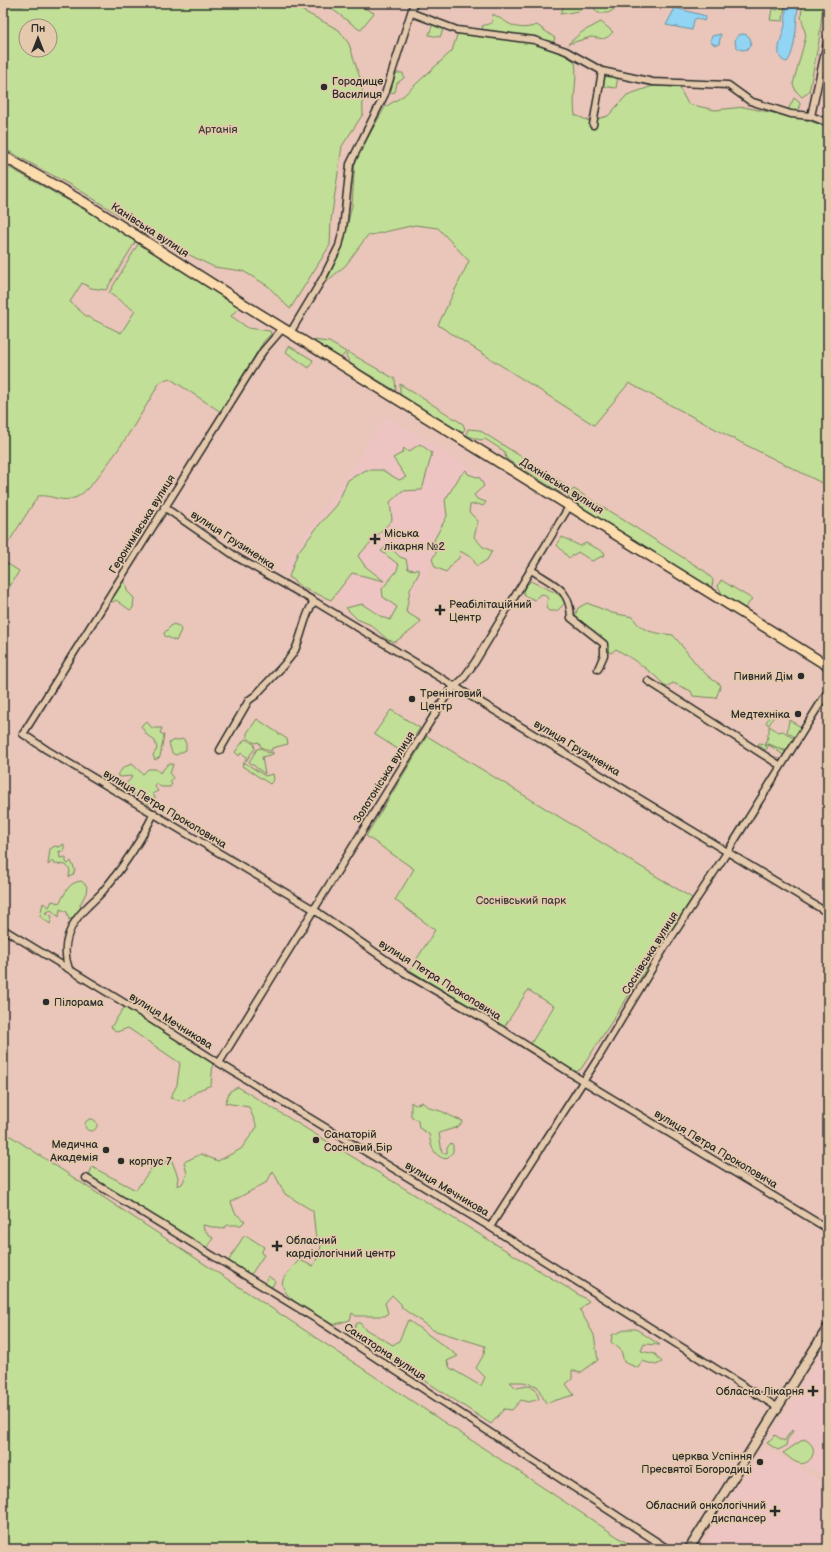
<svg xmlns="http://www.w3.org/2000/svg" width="831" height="1552" viewBox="0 0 831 1552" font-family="'Balsamiq Sans',sans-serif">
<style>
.built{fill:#edc4c2}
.green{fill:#c1df96;stroke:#768560;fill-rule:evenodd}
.water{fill:#91d4f3;stroke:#6890a3}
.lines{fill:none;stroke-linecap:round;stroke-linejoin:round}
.street-casing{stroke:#2b2b2b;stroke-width:9}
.secondary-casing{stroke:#2b2b2b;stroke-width:11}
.primary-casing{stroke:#2b2b2b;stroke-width:12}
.street{stroke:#e4c9ac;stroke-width:6}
.secondary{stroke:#e4c9ac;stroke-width:8}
.primary{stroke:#fcdcac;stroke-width:9}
.poi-dot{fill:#2b2b2b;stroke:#e4c9ac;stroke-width:1.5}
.labels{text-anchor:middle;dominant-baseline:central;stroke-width:3.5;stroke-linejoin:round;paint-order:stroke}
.poi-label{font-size:11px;fill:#2b2b2b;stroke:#e4c9ac;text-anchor:start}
.park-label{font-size:11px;fill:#3a3d36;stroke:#e4c9ac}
.street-label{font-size:11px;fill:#2b2b2b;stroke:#e4c9ac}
</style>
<rect width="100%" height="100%" fill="#e9c6b9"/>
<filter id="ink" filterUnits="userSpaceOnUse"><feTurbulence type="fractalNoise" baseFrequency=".025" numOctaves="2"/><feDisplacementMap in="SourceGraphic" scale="8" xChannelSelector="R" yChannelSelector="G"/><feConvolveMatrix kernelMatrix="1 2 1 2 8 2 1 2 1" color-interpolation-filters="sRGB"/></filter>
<g filter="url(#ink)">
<path class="built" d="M386,416L494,482L468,503L393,629L283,569Z
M828,1343V1479L769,1440Z
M765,1447L828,1485V1549H708L706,1537L754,1461Z"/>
<path class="green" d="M32,3H288L339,30L349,44L362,84L363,114L342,146L331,220L330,245L290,309L268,286L243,271L214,267L157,239L81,191L3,148V6H22ZM26,26H50V50H26Z
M331,3H354L374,13L360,30L328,6Z
M596,3H625L608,13H598L594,8Z
M780,3H785L783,21L770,20L772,9L778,10Z
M803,3L823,4L819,41L809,92L802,97L796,91L793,84L806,36L801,16Z
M565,4H579L582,9L579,11L560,14Z
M493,14C510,24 517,32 537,25L555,38L553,43L548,44L484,32L482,26L492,23Z
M601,22L613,32C604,42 601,38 591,37L568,44L582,32Z
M433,23L444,27L440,37L429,35Z
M458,32C497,37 544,37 575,62C578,80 572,97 575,115L589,121L608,116L627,95L653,86L679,87L688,104L715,110L744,107L803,119L828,127V486L740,442L629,383L594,425L438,325L469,261L438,228L415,225L367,236L346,265L326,282L343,245L352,205L355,160L385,107L403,96L452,51Z
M396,73H403L404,78L397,83L395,92L390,93Z
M603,74L618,77L616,88L601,86Z
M794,98L800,103L798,117L786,114Z
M3,164L137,239L106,290L91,288L82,283L70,302L86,316L121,333L135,311L109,293L140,241L240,306L231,316L248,328L270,331L271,334L264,341L221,412L169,378L160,382C142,413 125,442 103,470C96,479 87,491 77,497C61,504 53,494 38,496L3,551Z
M312,340L329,342L346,352L341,358Z
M289,346L313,360L309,368L286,352Z
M348,352L395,379L396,391L351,364L346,356Z
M400,384L463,424L465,429L462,433L400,395Z
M468,429L479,430L563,483L566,489L565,493H561L511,462L506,458L504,451L485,439L480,440L466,435Z
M420,444L432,453L422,490L402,491L390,502L392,520L358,556L365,566L384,581L352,573L331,600L301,587L289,577L298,552L319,525L337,505L348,480L366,470H382L399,480L406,477L393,458L402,453L404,448L408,452Z
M466,470L468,474L480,478L484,486L474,495L477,499L486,502L483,506L478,504L470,505L469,512L478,521L474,537L483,547L492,551L487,560L477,566L472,558L460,551L459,558L453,563L446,572L435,567L432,559L436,553L434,540L447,516L445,500L460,476Z
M574,489L706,572L713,580L712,586L709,587L569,499L568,494Z
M562,537L580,546L586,543L604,552L605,555L592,561L578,552L569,558L557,545Z
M388,545L400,557L406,559L408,569L419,570V573L410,590L406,612L421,621C414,630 404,635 395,642L388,640L371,625L357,619L346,608L362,604L382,617L390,620L397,607L383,597L382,589L396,572L399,565L381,551Z
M3,561L19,571L3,598Z
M721,580L752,599L745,608L722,594L718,586Z
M122,581L126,584L127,591L134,598L133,608L130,610L116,600L113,602L110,601Z
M531,581C540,587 562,592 565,603L557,611H549L546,608L548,598L543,594L539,595L535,600L525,596L523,592L524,588Z
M587,603L612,613L633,617C641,633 657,633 673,635C688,652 701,675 721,685L716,698L693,696L691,691L673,683L666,687C651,670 634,660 616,649L611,653L608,651L606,642L575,616L578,608Z
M173,624L179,626L181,630L176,641L165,636L164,633Z
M391,710L420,728L404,753L374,734Z
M773,710L780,714L774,716L769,725L766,723Z
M257,719L287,739L288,744L272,748V750L269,751L261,747L259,742L255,743L247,738V733Z
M789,720L801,727L796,738L787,732Z
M146,721L152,728H162L160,733L164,735L160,757L155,760L153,755L157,749L155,741L147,735L141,726Z
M769,726L779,732L783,731L794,739L787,751L765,743L768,737L767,736L769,733Z
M427,736L692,898L581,1069L576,1072L530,1045L554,1006L528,990L503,1029L410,970L435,930L395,900L414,869L366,836Z
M184,739L186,744V750L176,755L172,753L169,743L172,741Z
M245,739L254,744L255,748L246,761L245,760L247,757L241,753L239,756L235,752Z
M759,743L765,744L766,747V744C772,744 779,750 787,752L785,756L769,745L766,750L758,745Z
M261,748L268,753L273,752V754L262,757L265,774L249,762L257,749Z
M244,762L265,776L273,774L274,779L270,784L242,766Z
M132,764L143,774L148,769H156L160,773L168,764H173L170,774L173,778L170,782L172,784L170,787H161L156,783L155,787L158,791L152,794L155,797L154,803L147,804L145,798L131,793V787L125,784L130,780L132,776L120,777L117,775L124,767Z
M64,844V852L59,851L60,858L66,857V862L68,864L71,861L75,870L73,875L69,877L70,870L66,865L54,864L53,861L48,865L50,849L55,846L59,847Z
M81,881L87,886L86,893L80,905L81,910L69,920L67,912L60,909L59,917L51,910L45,913L52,916L50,924L40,916L43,903L49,907L52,901L59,903C67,892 67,883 81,881Z
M125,1006L213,1061L211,1085L199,1090L184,1101L170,1098L177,1085L180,1063L128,1028L117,1032L111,1027Z
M238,1087L589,1301L580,1310L594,1335L598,1360L580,1373L572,1370V1379L566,1384L574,1395L546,1403L537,1386L523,1382H510L516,1388L528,1386L535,1388L539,1399L529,1402L521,1400L512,1410L504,1409L491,1424L359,1337L353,1331L357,1323H360L365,1329L393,1345L399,1341L408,1320L458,1356L447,1361L450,1368L481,1386L485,1377L476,1368L484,1354L485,1346L433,1330L402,1308L401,1304L392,1295L385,1303L388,1313L385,1316H356L352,1313L350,1320L332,1325C320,1318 277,1297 283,1280C284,1276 295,1265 299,1260L313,1266L319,1255L322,1241L316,1240L313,1211L285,1194L273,1171L267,1182L231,1202L235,1213L245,1221L241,1225H228L222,1229L203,1225L204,1230L213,1238L207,1249L141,1210L89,1176L92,1167L136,1190L155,1163L172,1161L178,1177L177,1186L182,1184L187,1174L184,1162L201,1154L218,1161L241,1149L257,1127L249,1107L225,1103L230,1091Z
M411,1102L415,1105L422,1102C432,1112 436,1108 445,1113C451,1116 456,1119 463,1121L458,1127L439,1133L442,1153H447V1148L451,1143L453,1145V1152L446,1159C433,1156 431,1146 429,1134L419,1128L418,1121L411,1116Z
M85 1125a6 6 0 1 1 12 0a6 6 0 1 1-12 0Z
M3,1131L636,1549H3Z
M247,1236L264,1247L261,1253L264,1255L252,1273L249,1275L228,1262L243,1237Z
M268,1276L275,1281L272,1287H268L265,1284Z
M627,1329H636L660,1345L644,1344L641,1351L655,1354L662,1362L656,1365L642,1361L638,1368L624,1362L621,1350L611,1342L612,1335Z
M792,1430L793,1431L787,1440L786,1446L778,1450L767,1443L775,1435L784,1441Z
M804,1439C823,1448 809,1467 799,1463C793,1462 788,1456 783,1453Z"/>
<path class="water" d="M786,3H798C797,17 796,52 787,62C771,59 783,35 785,25C786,18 786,10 786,3Z
M675,8L706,16L704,21L697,18L694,20L692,30L666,25Z
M721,34L719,44L715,45L710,41L712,36Z
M735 42a8 8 0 1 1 16 0a8 8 0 1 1-16 0Z"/>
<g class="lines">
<defs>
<path id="street" d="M412,13L457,30L534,40L566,51L602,71L653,82L728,85L750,101L791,114L811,116L828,123
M811,116L828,38
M593,125L602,71
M283,328L263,351L23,734L47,750L313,909L405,973L491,1023L583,1081L828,1229
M290,333L323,278L339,246L343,229L350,164L385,94L414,3
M164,507L238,558L314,601L828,913
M530,569C553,585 570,587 571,618L604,644V655L598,669
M648,681L781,766
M220,750L249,700L256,695C266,683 288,663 295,650C303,633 304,616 314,601
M3,929L141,1013L219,1063L490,1227L777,1407
M69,969C60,945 70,923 88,906C93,901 99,896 103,891C123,867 141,841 154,813
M219,1063L423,733L448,693L463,679L475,662L570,505
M86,1178L324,1324L668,1549
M490,1227L597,1060L665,947L728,851L828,691"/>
<path id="secondary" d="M689,1549L828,1327"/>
<path id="primary" d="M3,156L85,203L250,308L828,666"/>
</defs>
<use href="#street" class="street-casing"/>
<use href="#secondary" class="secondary-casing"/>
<use href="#primary" class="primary-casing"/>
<use href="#street" class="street"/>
<use href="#secondary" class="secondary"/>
<use href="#primary" class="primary"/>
</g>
</g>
<g class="poi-dot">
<circle cx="324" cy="87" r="4"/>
<path d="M373 533h4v4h4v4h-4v4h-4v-4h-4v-4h4z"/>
<path d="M438 604h4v4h4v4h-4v4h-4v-4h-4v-4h4z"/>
<circle cx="801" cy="676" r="4"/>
<circle cx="412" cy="699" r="4"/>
<circle cx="798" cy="714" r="4"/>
<circle cx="46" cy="1002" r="4"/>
<circle cx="316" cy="1140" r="4"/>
<circle cx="106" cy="1150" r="4"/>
<circle cx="121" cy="1161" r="4"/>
<path d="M275 1240h4v4h4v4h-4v4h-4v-4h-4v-4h4z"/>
<path d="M811 1385h4v4h4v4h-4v4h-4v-4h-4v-4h4z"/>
<circle cx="760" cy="1462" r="4"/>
<path d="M773 1505h4v4h4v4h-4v4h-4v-4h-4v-4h4z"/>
</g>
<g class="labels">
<g class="poi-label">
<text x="332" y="81">Городище<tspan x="332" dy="13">Василиця</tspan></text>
<text x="384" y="533">Міська<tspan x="384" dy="13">лікарня №2</tspan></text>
<text x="449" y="604">Реабілітаційний<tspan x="449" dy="13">Центр</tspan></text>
<text x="793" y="676" text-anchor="end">Пивний Дім</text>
<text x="420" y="693">Тренінговий<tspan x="420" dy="13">Центр</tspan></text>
<text x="790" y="714" text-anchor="end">Медтехніка</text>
<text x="54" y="1002">Пілорама</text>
<text x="324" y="1134">Санаторій<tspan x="324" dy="13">Сосновий Бір</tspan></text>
<text x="98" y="1144" text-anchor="end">Медична<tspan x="98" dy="13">Академія</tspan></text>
<text x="129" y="1161">корпус 7</text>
<text x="286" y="1240">Обласний<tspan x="286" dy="13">кардіологічний центр</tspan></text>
<text x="804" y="1391" text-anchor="end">Обласна Лікарня</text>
<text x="752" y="1456" text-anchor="end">церква Успіння<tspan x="752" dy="13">Пресвятої Богородиці</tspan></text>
<text x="766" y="1505" text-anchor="end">Обласний онкологічний<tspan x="766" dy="13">диспансер</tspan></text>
</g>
<g class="park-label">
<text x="218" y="129">Артанія</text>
<text x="521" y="900">Соснівський парк</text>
</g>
<g class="street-label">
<text transform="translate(150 230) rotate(33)">Канівська вулиця</text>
<text transform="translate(562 486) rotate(32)">Дахнівська вулиця</text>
<text transform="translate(142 524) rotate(-58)">Геронимівська вулиця</text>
<text transform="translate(233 540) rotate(33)">вулиця Грузиненка</text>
<text transform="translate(577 748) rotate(31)">вулиця Грузиненка</text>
<text transform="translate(384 777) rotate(-58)">Золотоніська вулиця</text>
<text transform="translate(165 809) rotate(31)">вулиця Петра Прокоповича</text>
<text transform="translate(650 953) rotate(-58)">Соснівська вулиця</text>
<text transform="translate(440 980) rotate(32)">вулиця Петра Прокоповича</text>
<text transform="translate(171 1021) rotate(32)">вулиця Мечникова</text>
<text transform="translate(716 1149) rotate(31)">вулиця Петра Прокоповича</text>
<text transform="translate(447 1189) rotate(31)">вулиця Мечникова</text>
<text transform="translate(385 1352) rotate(33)">Санаторна вулиця</text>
</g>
</g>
<rect width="831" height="1552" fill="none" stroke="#e4c9ac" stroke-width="16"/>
<rect x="8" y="8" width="815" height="1536" fill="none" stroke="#2b2b2b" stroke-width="1.5" filter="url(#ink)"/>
<g transform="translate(38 38)"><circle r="19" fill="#e4c9ac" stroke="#9a8a78"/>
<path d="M0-3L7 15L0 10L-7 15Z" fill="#2b2b2b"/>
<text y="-6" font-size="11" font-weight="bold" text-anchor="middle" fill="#2b2b2b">Пн</text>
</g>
</svg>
